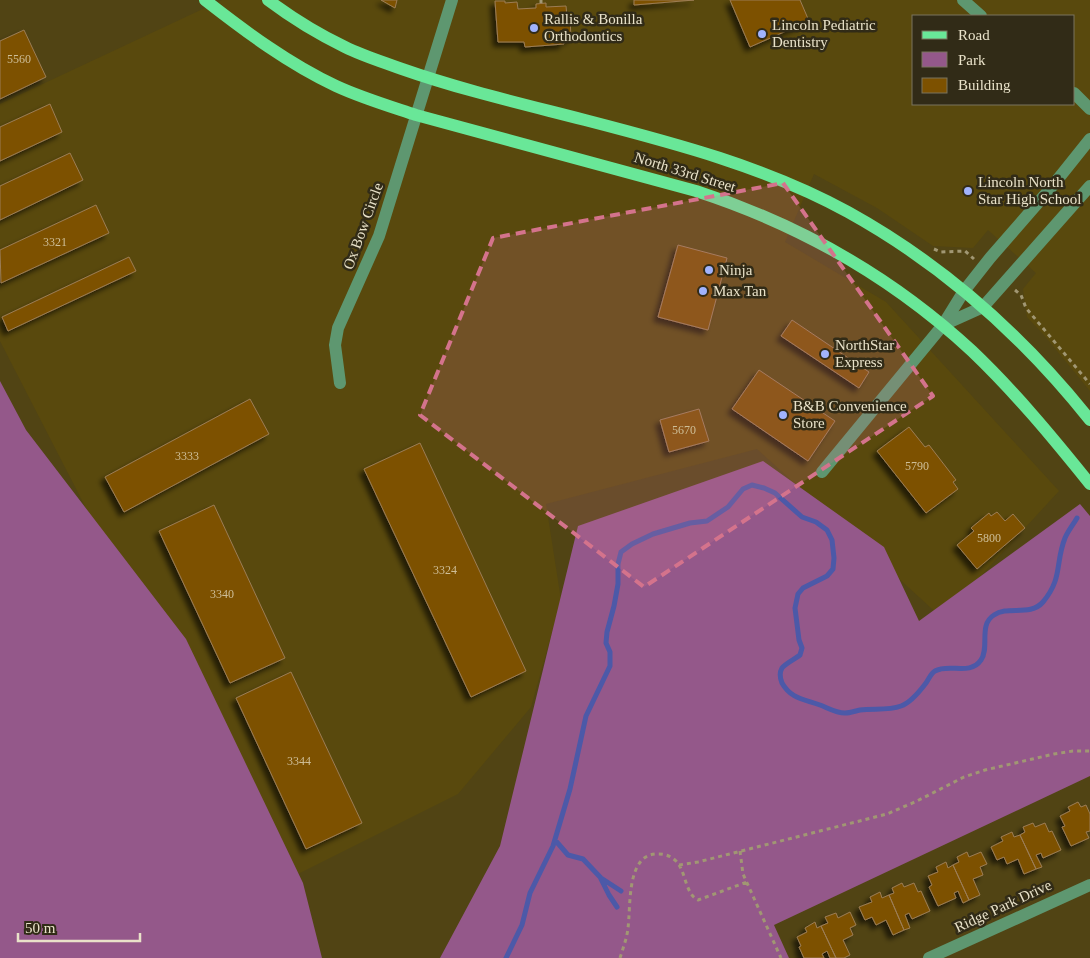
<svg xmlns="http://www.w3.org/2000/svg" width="1090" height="958" viewBox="0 0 1090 958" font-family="Georgia,serif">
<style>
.built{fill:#59490d;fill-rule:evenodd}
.green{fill:#94588a}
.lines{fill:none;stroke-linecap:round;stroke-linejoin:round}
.stream{stroke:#4c59a8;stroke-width:5}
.building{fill:#7d5100;stroke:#9c7d55;filter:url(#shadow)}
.path{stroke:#a19773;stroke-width:3;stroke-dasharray:4 4;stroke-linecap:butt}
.minor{stroke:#5e9770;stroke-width:12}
.major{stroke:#69e798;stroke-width:12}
.marked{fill:#d4738c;fill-opacity:0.2;stroke:#d4738c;stroke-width:4;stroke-dasharray:10 6;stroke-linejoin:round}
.poi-dot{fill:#a1b3fd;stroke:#312b17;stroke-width:2}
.labels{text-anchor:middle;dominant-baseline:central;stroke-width:5;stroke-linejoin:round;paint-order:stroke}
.number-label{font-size:12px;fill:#cebe97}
.poi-label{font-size:15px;fill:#e9e2c9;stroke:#312b17;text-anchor:start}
.street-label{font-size:15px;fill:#e9e2c9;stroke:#312b17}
</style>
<defs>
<filter id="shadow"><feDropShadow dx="-4.5" dy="4.5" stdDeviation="2.5" flood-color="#0009"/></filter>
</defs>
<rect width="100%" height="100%" fill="#514414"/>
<path class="built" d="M222,0H1090V391L1044,335L1027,317L1023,289L1036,273L988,230L973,248L933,246L877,208L814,174L785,242L886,302L1059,491L942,618L757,449L546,504L561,600L531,707L458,794L292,877L89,514L0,341V104ZM914,16H1074V104H914Z"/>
<path class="green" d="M0,381L26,430L186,639L303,883L322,958H0Z
M763,461L884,547L919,621L1080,504L1090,516V776L774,925L789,958H440L500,846L578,526Z"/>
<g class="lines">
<path class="stream" d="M555,840L568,855L583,859L601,878L621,891
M601,879L609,895L617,907
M506,958L522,925L530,893L553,846L570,789L586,716L610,666V652L606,643L607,632L614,606L618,584V564L621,552L632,544L653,534L690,523L707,521L728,507L743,489L752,485L764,488L775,493L802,517L816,522L827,530L832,540L834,558L833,569L827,576L803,588L798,594L795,608L799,640L802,648L800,655C795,659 786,663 782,668C779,673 780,678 782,683C791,699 804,699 820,705C828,708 836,713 845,713C850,713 855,711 860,710C873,708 888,711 901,706C910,703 920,691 926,683C929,679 931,673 935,671C949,663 970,676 981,660C990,647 978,625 994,615C1008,605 1030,617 1043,602C1063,578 1055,563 1065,538C1068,531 1073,525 1077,518"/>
</g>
<path class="building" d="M381,0H397L395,8Z
M634,0H694L634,5Z
M730,0H800L809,21L750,47Z
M495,1H505V3L517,2L518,9L536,8V4L546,3V7L566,6L567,17H570L571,39L563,40L564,44L525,47L524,42H498Z
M24,30L46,77L0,99V41Z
M50,104L62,132L0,161V127Z
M70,153L83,180L0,220V186Z
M96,205L109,233L1,283L0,250Z
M678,245L727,258L708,330L658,317Z
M129,257L136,271L8,331L2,317Z
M792,320L869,372L859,388L781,336Z
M759,370L835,421L808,461L732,409Z
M250,399L269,434L124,512L105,477Z
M699,409L709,441L669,452L660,420Z
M909,427L925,447L929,445L956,480L953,482L958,489L926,513L877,451Z
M420,443L526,671L471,697L364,469Z
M214,505L285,658L230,683L159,531Z
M997,512L1005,521L1013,514L1025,528L977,569L957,545L974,531L971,528L989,513L991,516Z
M291,672L362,823L306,849L236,698Z
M1078,802L1081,807L1086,805L1090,814V831L1086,832L1089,838L1071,846L1062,827L1065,826L1060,816L1070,811L1068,807Z
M1033,823L1035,827L1045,823L1049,832L1052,831L1061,850L1043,858L1041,853L1036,855L1042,867L1036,869L1020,835L1025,832L1023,827Z
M1012,832L1014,837L1020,835L1036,869L1024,874L1018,859L1007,864L1004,857L997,860L991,847L1003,841L1001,837Z
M967,852L969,857L981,852L987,864L980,867L983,875L973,879L980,895L969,900L953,865L959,862L957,857Z
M946,862L948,868L953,865L969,900L963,903L958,891L954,893L956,898L938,906L929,887L932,885L928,876L938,872L936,867Z
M902,883L904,887L914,883L918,892L921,891L930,911L912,919L909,913L905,915L910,928L904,930L889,895L894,893L892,888Z
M880,892L882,898L889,895L904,930L893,935L886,920L876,925L872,917L865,920L859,907L872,902L870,897Z
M850,912L856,925L850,928L853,935L843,940L850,955L844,958H836L821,926L828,923L825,917L836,913L838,918Z
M815,922L817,928L821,926L836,958H830L827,951L822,954L824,958H804L799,947L801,946L797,937L807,932L805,928Z"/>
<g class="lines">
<path class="path" d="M541,0V3
M934,249L941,252L965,251L974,259
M1015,290L1021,295L1026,308L1090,384
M740,851L743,874L781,958
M679,865L698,862L887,814L917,801L964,777L985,770L1054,754L1073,751H1090
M620,958C623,948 627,938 628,928C631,906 626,853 658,854C665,854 671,856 676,861C686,871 685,894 698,900L747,882"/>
<path class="minor" d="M963,0L981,16
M1074,93L1090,109
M943,325L983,307L1090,186
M340,383L335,345L338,328L379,236L452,0
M822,472L943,325L964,291L990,258L1050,189L1090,139
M929,958L1090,885"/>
<path class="major" d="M205,0C246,32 289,64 336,86C362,98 389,106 416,115L696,191C798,224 893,278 972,351C1015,392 1053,438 1090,484
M268,0C292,18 318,34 345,47C363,56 383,62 402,69C462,90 523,104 585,120C674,143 766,167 848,212C942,264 1023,336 1090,420"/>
</g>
<path class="marked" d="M783,183L933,396L644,587L420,415L493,238Z"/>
<g class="poi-dot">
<circle cx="534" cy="28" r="5"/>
<circle cx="762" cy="34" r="5"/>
<circle cx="968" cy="191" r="5"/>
<circle cx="709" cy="270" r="5"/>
<circle cx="703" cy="291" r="5"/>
<circle cx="825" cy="354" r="5"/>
<circle cx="783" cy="415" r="5"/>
</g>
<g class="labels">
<g class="number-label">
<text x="19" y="59">5560</text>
<text x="55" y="242">3321</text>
<text x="684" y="430">5670</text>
<text x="187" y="456">3333</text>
<text x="917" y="466">5790</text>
<text x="989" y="538">5800</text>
<text x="445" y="570">3324</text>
<text x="222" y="594">3340</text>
<text x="299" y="761">3344</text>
</g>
<g class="poi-label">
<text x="544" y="19">Rallis &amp; Bonilla<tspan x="544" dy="17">Orthodontics</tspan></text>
<text x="772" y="25">Lincoln Pediatric<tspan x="772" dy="17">Dentistry</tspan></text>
<text x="978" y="182">Lincoln North<tspan x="978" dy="17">Star High School</tspan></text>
<text x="719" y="270">Ninja</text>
<text x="713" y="291">Max Tan</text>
<text x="835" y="345">NorthStar<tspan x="835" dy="17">Express</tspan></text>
<text x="793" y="406">B&amp;B Convenience<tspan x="793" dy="17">Store</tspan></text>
</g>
<g class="street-label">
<text transform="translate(685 172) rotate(17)">North 33rd Street</text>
<text transform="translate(363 226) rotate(-70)">Ox Bow Circle</text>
<text transform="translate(1003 906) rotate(-25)">Ridge Park Drive</text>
</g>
</g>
<rect x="912" y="15" width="162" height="90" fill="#312b17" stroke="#7b745e"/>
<rect x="922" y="31" width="25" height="8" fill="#69e798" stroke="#7b745e"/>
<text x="958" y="40" font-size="15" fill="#e9e2c9">Road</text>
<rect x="922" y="52" width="25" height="15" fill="#94588a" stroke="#7b745e"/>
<text x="958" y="65" font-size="15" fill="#e9e2c9">Park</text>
<rect x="922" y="78" width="25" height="15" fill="#7d5100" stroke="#7b745e"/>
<text x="958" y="90" font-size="15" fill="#e9e2c9">Building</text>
<path d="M18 933v8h122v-8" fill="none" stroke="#e9e2c9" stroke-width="2.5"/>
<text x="25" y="933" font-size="15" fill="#e9e2c9" stroke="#312b17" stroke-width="4" paint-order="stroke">50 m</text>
</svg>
